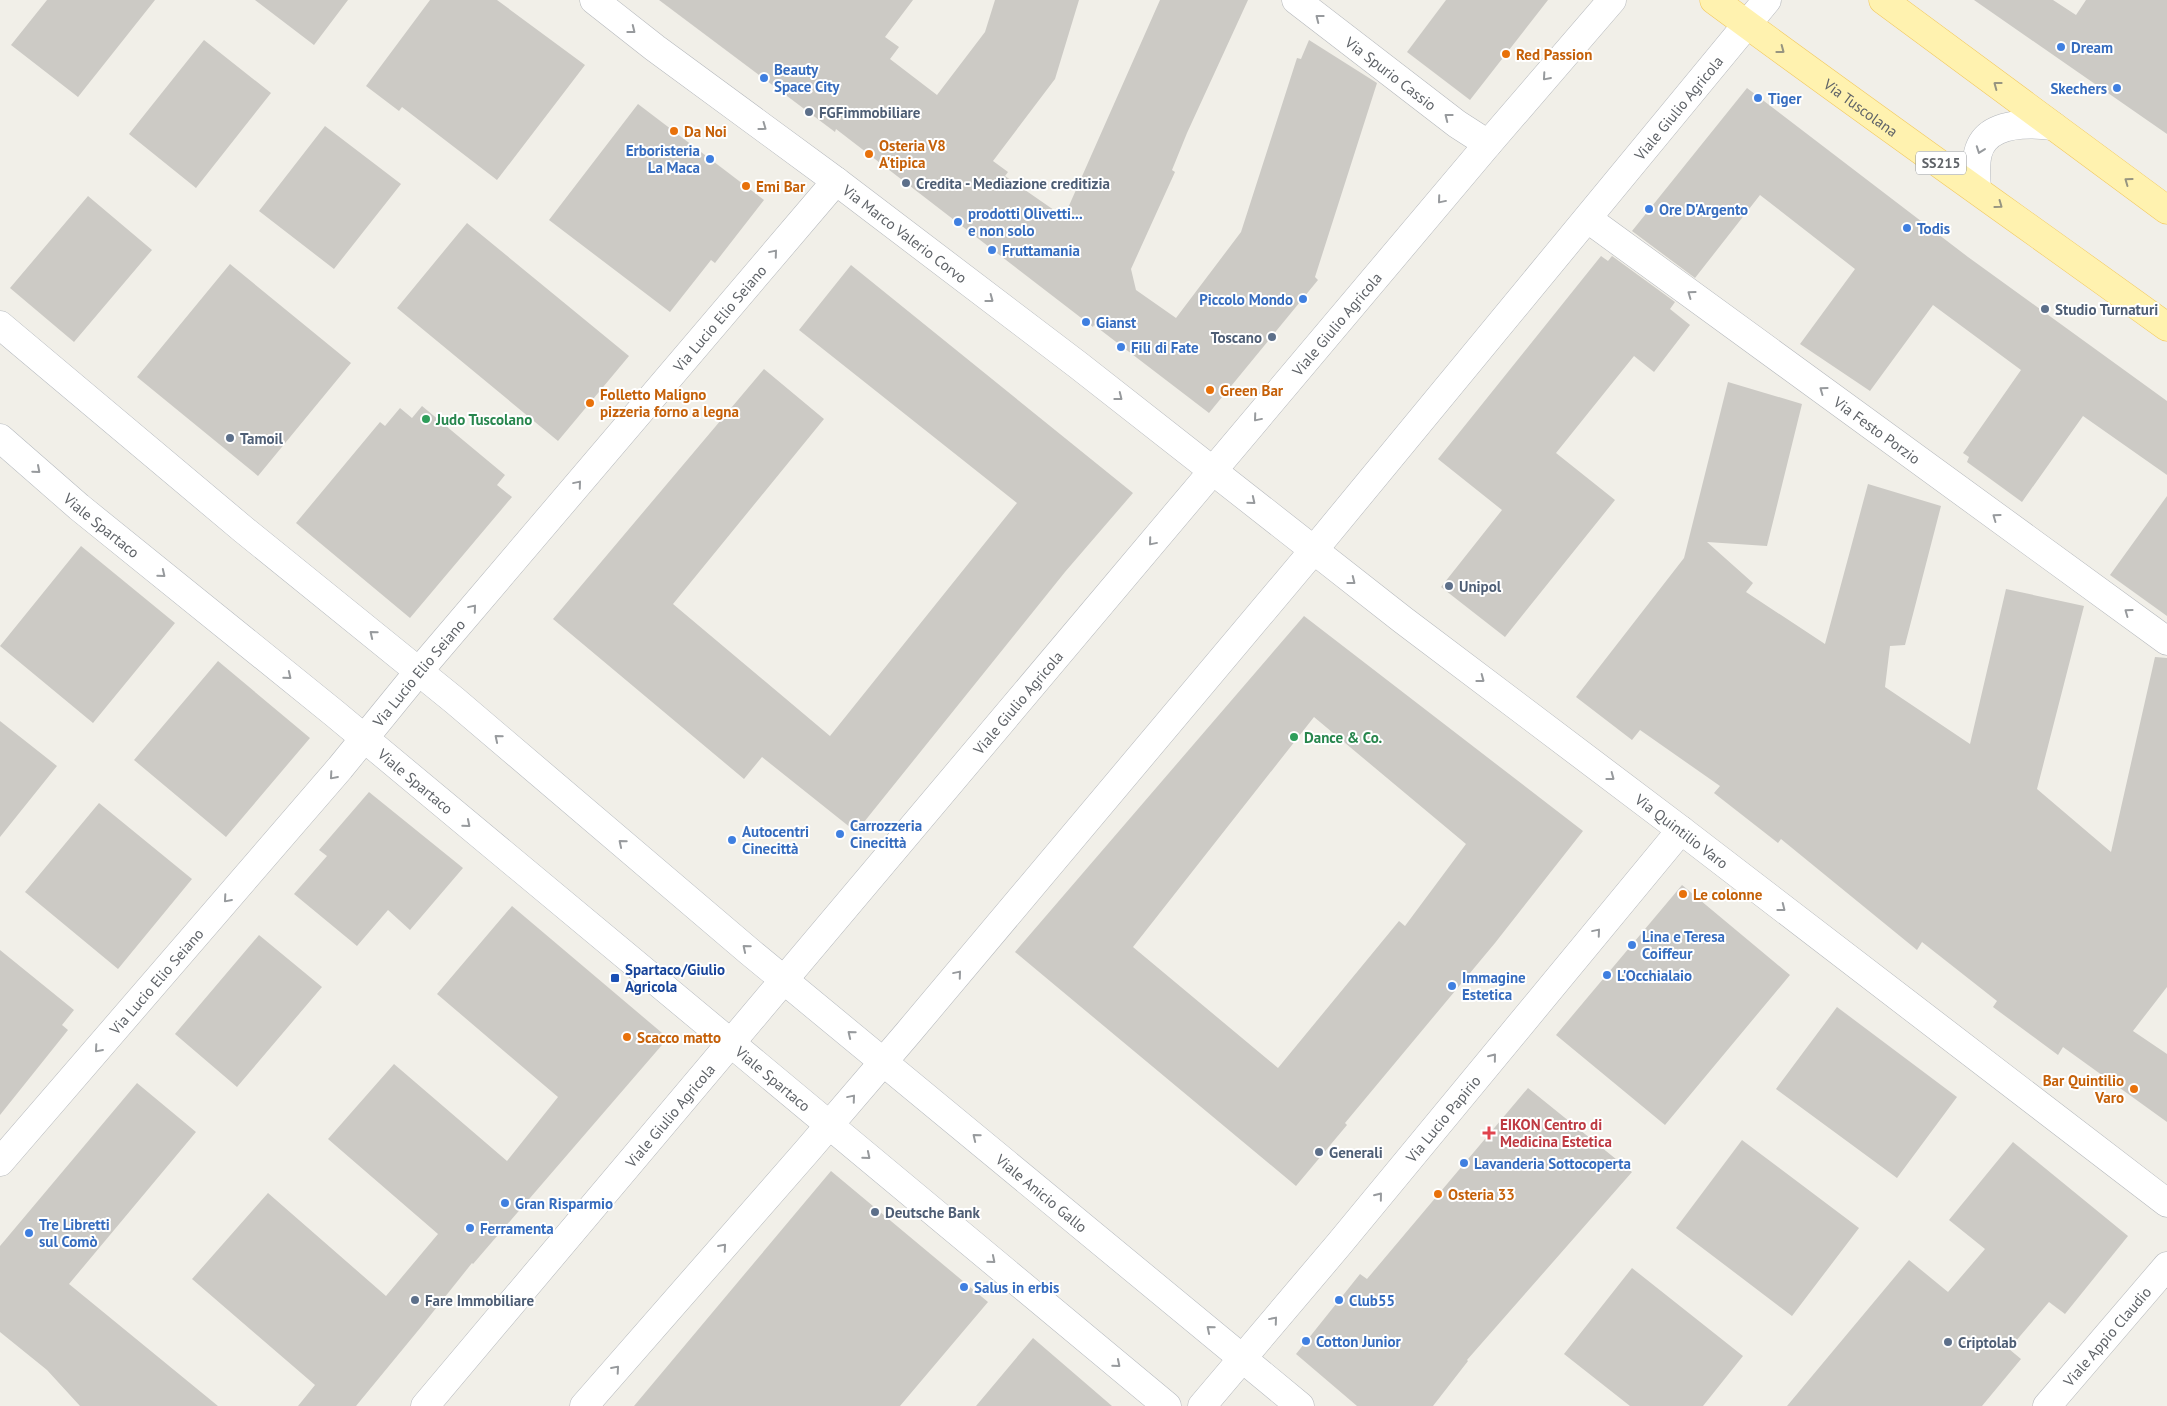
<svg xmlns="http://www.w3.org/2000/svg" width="2167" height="1406" viewBox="0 0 2167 1406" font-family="'PT Sans',sans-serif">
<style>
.building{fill:#cccac5;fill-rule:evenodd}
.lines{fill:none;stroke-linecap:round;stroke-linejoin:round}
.street-casing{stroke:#b5b8bc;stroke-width:29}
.secondary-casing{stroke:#b6babf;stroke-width:29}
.primary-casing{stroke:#f2c960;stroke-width:29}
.street{stroke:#fff;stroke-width:28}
.secondary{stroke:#fff;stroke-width:28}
.primary{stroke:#fff2af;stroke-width:28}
.oneway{stroke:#979a9d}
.oneway2{stroke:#979581}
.shop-dot{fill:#3f7fe0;stroke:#fff;stroke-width:2}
.food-dot{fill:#e8710a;stroke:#fff;stroke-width:2}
.service-dot{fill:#5c6f8a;stroke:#fff;stroke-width:2}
.leisure-dot{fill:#2e9e5b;stroke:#fff;stroke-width:2}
.transit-dot{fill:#1a4fb4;stroke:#fff;stroke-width:2}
.health-dot{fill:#e0444e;stroke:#fff;stroke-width:2}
.labels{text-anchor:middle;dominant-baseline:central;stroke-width:4;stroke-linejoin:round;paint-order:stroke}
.shield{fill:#fff;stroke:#8f9295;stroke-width:1}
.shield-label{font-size:14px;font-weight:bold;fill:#5f6368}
.shop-label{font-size:15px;font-weight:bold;fill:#366cbe;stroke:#fff;text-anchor:start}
.food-label{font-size:15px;font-weight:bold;fill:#c56008;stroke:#fff;text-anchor:start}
.street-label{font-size:15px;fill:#5f6368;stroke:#fff}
.service-label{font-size:15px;font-weight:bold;fill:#4e5e75;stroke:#fff;text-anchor:start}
.leisure-label{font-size:15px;font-weight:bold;fill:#27864d;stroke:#fff;text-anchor:start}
.transit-label{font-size:15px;font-weight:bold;fill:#164399;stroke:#fff;text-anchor:start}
.health-label{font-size:15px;font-weight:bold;fill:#be3a42;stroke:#fff;text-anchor:start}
</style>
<rect width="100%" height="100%" fill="#f1efe8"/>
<path class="building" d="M47,0H155L78,97L11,45Z
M255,0H348L314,45Z
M430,0H497L585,65L497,180L402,107L399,111L366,86Z
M659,0H913L885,37L899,47L890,59L937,95L985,32L995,0H1079L1055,79L993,161L1008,172L1005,176L1064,217L1160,0H1248L1187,133L1172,170L1175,172L1131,269L1136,290L1176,318L1241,232L1297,58L1301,59L1309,40L1377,83L1315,277L1318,280L1209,413L1094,325L1093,327L1080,317L836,129L835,132Z
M1446,0H1548L1470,100L1407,52Z
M1974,0H2053L2076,15L2086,0H2167V134Z
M204,40L271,93L196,188L129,134Z
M1747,88L1968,257L2167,401V475L2083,416L2022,502L1967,462L1969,457L1963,453L2021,370L1933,305L1870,391L1800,344L1855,269L1760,195L1695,278L1632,231Z
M638,104L764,200L715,263L711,260L670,312L549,220Z
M325,126L401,184L334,269L259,211Z
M88,196L152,250L74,342L10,288Z
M467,223L629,356L558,441L397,308Z
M1601,256L1608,261L1612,256L1675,302L1670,309L1690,325L1654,372L1634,356L1556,453L1615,500L1505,637L1441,587L1502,510L1438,459Z
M230,264L351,363L258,476L137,377Z
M851,265L1133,493L1065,572L856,832L762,757L744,779L553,619L764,369L824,419L673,604L830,736L1017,503L799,330Z
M1728,382L1802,404L1767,546L1707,542L1753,583L1746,592L1825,644L1868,484L1941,506L1905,645L1890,646L1885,687L1970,744L2006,589L2084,606L2037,789L2111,852L2155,657L2167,658V987L2133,1031L2167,1054V1122L2063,1047L2058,1055L1993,1007L1997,1001L1922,942L1917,950L1781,839L1778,843L1714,793L1720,786L1640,730L1632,740L1576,697L1684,558Z
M422,406L505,475L497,485L512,497L410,618L296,523L380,422L385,426L400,408L412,418Z
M2167,496V616L2110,575Z
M81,546L175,623L93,723L0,646Z
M1304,616L1583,831L1495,943L1345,1123L1347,1125L1296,1186L1015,952ZM1314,717L1466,844L1405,926L1399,921L1278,1068L1133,947Z
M218,661L310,738L226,837L134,760Z
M0,721L57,766L0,837Z
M369,792L463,868L410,930L388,910L357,946L294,894L327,856L319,850Z
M99,803L192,879L118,969L25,892Z
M1682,885L1790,975L1665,1125L1556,1035Z
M512,906L668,1038L473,1264L472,1263L421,1327L356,1406H298L315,1385L192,1279L268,1193L386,1296L438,1234L328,1139L394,1064L507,1161L558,1097L437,994Z
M259,935L322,987L237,1087L175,1034Z
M0,950L74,1010L62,1025L68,1030L0,1115Z
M1837,1007L1957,1097L1897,1178L1776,1089Z
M137,1083L196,1132L69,1284L218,1406H80L47,1370L0,1332V1246Z
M1528,1088L1632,1172L1467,1360L1468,1361L1433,1406H1357L1296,1354L1360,1274L1367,1279Z
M1742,1140L1859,1228L1792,1316L1676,1228Z
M2013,1142L2128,1236L2065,1314L2049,1302L2009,1349L2021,1359L1982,1406H1787L1909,1260L1948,1292L1985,1249L1949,1220Z
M831,1171L988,1302L900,1406H634Z
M1632,1268L1743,1356L1703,1406H1630L1564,1354Z
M1033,1338L1112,1406H976Z"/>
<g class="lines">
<defs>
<g id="street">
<path id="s1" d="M594,0L655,48L836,181L1078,365L1403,620L1681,830L2167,1203"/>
<path id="s2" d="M1296,0L1457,124L1488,144"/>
<path d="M1977,189C1976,177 1975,164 1978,153C1986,122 2027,123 2053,126"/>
<path id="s3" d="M1588,219L2167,641"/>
<path id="s4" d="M0,1162L340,768L419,671L836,181"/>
<path id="s5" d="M425,1406L1488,144L1612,0"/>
<path id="s6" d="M584,1406L807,1151L908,1033L1313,551L1767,0"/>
<path id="s7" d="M1202,1406L1340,1243L1681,830"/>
<path id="s8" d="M2047,1406L2167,1266"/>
</g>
<g id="secondary">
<path id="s9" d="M0,325L244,530L454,700L750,952L1300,1406"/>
<path id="s10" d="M0,438L79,507L334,713L1167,1406"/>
</g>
<g id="primary">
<path id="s11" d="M1714,0C1864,111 2016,218 2167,327"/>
<path d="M1883,0L2167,210"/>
</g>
</defs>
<use href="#street" class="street-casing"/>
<use href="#secondary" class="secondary-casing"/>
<use href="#primary" class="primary-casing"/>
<use href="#street" class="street"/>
<use href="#secondary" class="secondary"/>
<use href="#primary" class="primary"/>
</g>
<defs><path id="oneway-chevron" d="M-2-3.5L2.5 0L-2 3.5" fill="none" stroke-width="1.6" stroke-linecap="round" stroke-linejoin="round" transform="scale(1.25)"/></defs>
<g class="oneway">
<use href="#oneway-chevron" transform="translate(1319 18) rotate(-142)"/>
<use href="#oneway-chevron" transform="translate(632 30) rotate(38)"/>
<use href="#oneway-chevron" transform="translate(1546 77) rotate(131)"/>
<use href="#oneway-chevron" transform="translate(1448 117) rotate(-142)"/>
<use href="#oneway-chevron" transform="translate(763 127) rotate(36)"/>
<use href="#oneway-chevron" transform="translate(1980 150) rotate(110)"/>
<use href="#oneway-chevron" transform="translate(1441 200) rotate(130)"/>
<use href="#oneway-chevron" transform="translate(774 253) rotate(-50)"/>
<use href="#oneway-chevron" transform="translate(1691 294) rotate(-144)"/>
<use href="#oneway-chevron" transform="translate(990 299) rotate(37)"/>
<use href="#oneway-chevron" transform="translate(1823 390) rotate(-144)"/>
<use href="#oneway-chevron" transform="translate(1119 397) rotate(38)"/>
<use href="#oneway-chevron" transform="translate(1257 418) rotate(130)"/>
<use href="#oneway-chevron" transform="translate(37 470) rotate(41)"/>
<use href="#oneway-chevron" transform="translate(578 484) rotate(-50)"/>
<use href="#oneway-chevron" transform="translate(1252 501) rotate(39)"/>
<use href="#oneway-chevron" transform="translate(1996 517) rotate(-144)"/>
<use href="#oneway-chevron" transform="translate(1152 542) rotate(130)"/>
<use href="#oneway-chevron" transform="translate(162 574) rotate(39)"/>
<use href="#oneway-chevron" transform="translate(1352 581) rotate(38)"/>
<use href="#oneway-chevron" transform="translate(473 608) rotate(-50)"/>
<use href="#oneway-chevron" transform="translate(2128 612) rotate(-144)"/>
<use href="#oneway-chevron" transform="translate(373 634) rotate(-141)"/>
<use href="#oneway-chevron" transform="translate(288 676) rotate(39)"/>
<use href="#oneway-chevron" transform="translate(1481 679) rotate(37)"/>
<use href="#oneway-chevron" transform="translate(498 738) rotate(-140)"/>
<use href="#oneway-chevron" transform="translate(333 776) rotate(131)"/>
<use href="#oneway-chevron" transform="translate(1611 777) rotate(37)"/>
<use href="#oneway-chevron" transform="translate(467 824) rotate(40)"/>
<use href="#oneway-chevron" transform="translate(622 843) rotate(-140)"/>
<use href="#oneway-chevron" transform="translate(227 899) rotate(131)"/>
<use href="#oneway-chevron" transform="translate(1782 908) rotate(38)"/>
<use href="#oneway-chevron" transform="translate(1597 932) rotate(-50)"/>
<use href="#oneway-chevron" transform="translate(746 948) rotate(-140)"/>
<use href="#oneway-chevron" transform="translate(958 974) rotate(-50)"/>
<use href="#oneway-chevron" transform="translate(851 1034) rotate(-141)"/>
<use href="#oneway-chevron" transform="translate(98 1049) rotate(131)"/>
<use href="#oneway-chevron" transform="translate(1493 1057) rotate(-51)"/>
<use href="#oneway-chevron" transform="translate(852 1098) rotate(-50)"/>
<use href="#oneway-chevron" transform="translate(976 1137) rotate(-141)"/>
<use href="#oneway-chevron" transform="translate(867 1156) rotate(40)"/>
<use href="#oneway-chevron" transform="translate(1379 1196) rotate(-51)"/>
<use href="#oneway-chevron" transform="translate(723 1247) rotate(-49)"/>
<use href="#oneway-chevron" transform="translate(992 1260) rotate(40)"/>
<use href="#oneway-chevron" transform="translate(1274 1320) rotate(-50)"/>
<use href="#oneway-chevron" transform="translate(1210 1329) rotate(-140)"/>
<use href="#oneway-chevron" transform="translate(1117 1364) rotate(40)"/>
<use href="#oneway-chevron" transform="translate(616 1369) rotate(-49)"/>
</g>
<g class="oneway2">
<use href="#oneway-chevron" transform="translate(1781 50) rotate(37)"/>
<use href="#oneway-chevron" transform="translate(1997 85) rotate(-143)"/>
<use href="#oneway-chevron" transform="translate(2128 181) rotate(-144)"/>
<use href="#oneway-chevron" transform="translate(1999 205) rotate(36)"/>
</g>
<g class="shop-dot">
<circle cx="2061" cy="47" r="5"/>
<circle cx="764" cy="78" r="5"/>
<circle cx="2117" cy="88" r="5"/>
<circle cx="1758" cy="98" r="5"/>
<circle cx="710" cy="159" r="5"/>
<circle cx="1649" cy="209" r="5"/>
<circle cx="958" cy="222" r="5"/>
<circle cx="1907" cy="228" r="5"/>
<circle cx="992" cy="250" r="5"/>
<circle cx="1303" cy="299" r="5"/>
<circle cx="1086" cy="322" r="5"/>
<circle cx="1121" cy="347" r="5"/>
<circle cx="840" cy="834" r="5"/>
<circle cx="732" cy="840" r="5"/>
<circle cx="1632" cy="945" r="5"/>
<circle cx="1607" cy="975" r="5"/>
<circle cx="1452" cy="986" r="5"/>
<circle cx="1464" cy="1163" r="5"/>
<circle cx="505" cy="1203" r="5"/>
<circle cx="470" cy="1228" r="5"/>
<circle cx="29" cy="1233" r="5"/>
<circle cx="964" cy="1287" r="5"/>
<circle cx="1339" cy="1300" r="5"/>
<circle cx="1306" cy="1341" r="5"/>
</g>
<g class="food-dot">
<circle cx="1506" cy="54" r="5"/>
<circle cx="674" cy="131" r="5"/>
<circle cx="869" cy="154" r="5"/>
<circle cx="746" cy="186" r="5"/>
<circle cx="1210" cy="390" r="5"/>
<circle cx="590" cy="403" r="5"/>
<circle cx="1683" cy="894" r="5"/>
<circle cx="627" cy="1037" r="5"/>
<circle cx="2134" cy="1089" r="5"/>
<circle cx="1438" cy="1194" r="5"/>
</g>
<g class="service-dot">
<circle cx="809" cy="112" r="5"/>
<circle cx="906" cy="183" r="5"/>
<circle cx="2045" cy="309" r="5"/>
<circle cx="1272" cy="337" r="5"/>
<circle cx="230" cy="438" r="5"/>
<circle cx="1449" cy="586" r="5"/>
<circle cx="1319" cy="1152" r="5"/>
<circle cx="875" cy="1212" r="5"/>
<circle cx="415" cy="1300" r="5"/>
<circle cx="1948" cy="1342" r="5"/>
</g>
<g class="leisure-dot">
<circle cx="426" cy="419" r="5"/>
<circle cx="1294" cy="737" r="5"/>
</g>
<rect class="transit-dot" x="610" y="973" width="10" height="10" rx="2.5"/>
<path class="health-dot" d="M1486.5 1125.5h5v5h5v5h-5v5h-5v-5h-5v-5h5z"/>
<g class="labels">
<rect class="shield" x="1916" y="151.5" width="50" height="23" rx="4"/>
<g class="shield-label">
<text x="1941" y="163">SS215</text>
</g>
<g class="shop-label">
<text x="2071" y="47">Dream</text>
<text x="774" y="69">Beauty<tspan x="774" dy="17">Space City</tspan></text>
<text x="2107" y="88" text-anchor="end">Skechers</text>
<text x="1768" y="98">Tiger</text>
<text x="700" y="150" text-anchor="end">Erboristeria<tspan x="700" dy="17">La Maca</tspan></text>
<text x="1659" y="209">Ore D'Argento</text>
<text x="968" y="213">prodotti Olivetti...<tspan x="968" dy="17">e non solo</tspan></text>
<text x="1917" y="228">Todis</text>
<text x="1002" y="250">Fruttamania</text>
<text x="1293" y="299" text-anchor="end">Piccolo Mondo</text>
<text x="1096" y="322">Gianst</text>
<text x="1131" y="347">Fili di Fate</text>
<text x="850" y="825">Carrozzeria<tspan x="850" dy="17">Cinecittà</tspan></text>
<text x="742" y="831">Autocentri<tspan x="742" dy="17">Cinecittà</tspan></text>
<text x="1642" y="936">Lina e Teresa<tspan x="1642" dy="17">Coiffeur</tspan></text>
<text x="1617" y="975">L'Occhialaio</text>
<text x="1462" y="977">Immagine<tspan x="1462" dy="17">Estetica</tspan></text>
<text x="1474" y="1163">Lavanderia Sottocoperta</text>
<text x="515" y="1203">Gran Risparmio</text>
<text x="39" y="1224">Tre Libretti<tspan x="39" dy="17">sul Comò</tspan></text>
<text x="480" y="1228">Ferramenta</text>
<text x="974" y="1287">Salus in erbis</text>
<text x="1349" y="1300">Club55</text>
<text x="1316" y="1341">Cotton Junior</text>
</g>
<g class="food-label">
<text x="1516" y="54">Red Passion</text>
<text x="684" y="131">Da Noi</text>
<text x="879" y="145">Osteria V8<tspan x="879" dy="17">A'tipica</tspan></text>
<text x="756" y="186">Emi Bar</text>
<text x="1220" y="390">Green Bar</text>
<text x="600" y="394">Folletto Maligno<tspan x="600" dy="17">pizzeria forno a legna</tspan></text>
<text x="1693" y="894">Le colonne</text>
<text x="637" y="1037">Scacco matto</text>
<text x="2124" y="1080" text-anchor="end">Bar Quintilio<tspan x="2124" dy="17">Varo</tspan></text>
<text x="1448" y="1194">Osteria 33</text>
</g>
<g class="street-label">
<text stroke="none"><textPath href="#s2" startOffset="120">Via Spurio Cassio</textPath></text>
<text stroke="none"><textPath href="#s11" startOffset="182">Via Tuscolana</textPath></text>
<text stroke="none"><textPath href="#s6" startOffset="1698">Viale Giulio Agricola</textPath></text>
<text stroke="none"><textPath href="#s1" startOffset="389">Via Marco Valerio Corvo</textPath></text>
<text stroke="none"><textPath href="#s4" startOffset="1109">Via Lucio Elio Seiano</textPath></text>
<text stroke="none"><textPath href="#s5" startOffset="1415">Viale Giulio Agricola</textPath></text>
<text stroke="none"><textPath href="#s3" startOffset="358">Via Festo Porzio</textPath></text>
<text stroke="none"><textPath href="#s10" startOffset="134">Viale Spartaco</textPath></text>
<text stroke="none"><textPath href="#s4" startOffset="644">Via Lucio Elio Seiano</textPath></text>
<text stroke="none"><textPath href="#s5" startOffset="920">Viale Giulio Agricola</textPath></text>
<text stroke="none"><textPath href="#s10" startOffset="539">Viale Spartaco</textPath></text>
<text stroke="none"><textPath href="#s1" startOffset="1369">Via Quintilio Varo</textPath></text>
<text stroke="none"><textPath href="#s4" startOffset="239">Via Lucio Elio Seiano</textPath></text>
<text stroke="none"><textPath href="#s10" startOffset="1004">Viale Spartaco</textPath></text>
<text stroke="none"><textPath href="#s5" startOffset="380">Viale Giulio Agricola</textPath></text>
<text stroke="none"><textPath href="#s7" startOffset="375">Via Lucio Papirio</textPath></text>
<text stroke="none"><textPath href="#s9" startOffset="1356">Viale Anicio Gallo</textPath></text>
<text stroke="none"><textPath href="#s8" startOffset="92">Viale Appio Claudio</textPath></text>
</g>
<g class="service-label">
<text x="819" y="112">FGFimmobiliare</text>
<text x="916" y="183">Credita - Mediazione creditizia</text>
<text x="2055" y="309">Studio Turnaturi</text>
<text x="1262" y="337" text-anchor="end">Toscano</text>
<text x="240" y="438">Tamoil</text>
<text x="1459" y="586">Unipol</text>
<text x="1329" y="1152">Generali</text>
<text x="885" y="1212">Deutsche Bank</text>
<text x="425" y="1300">Fare Immobiliare</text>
<text x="1958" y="1342">Criptolab</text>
</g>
<g class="leisure-label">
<text x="436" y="419">Judo Tuscolano</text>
<text x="1304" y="737">Dance &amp; Co.</text>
</g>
<g class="transit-label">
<text x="625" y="969">Spartaco/Giulio<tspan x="625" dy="17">Agricola</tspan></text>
</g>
<g class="health-label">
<text x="1500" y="1124">EIKON Centro di<tspan x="1500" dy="17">Medicina Estetica</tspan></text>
</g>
</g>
</svg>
